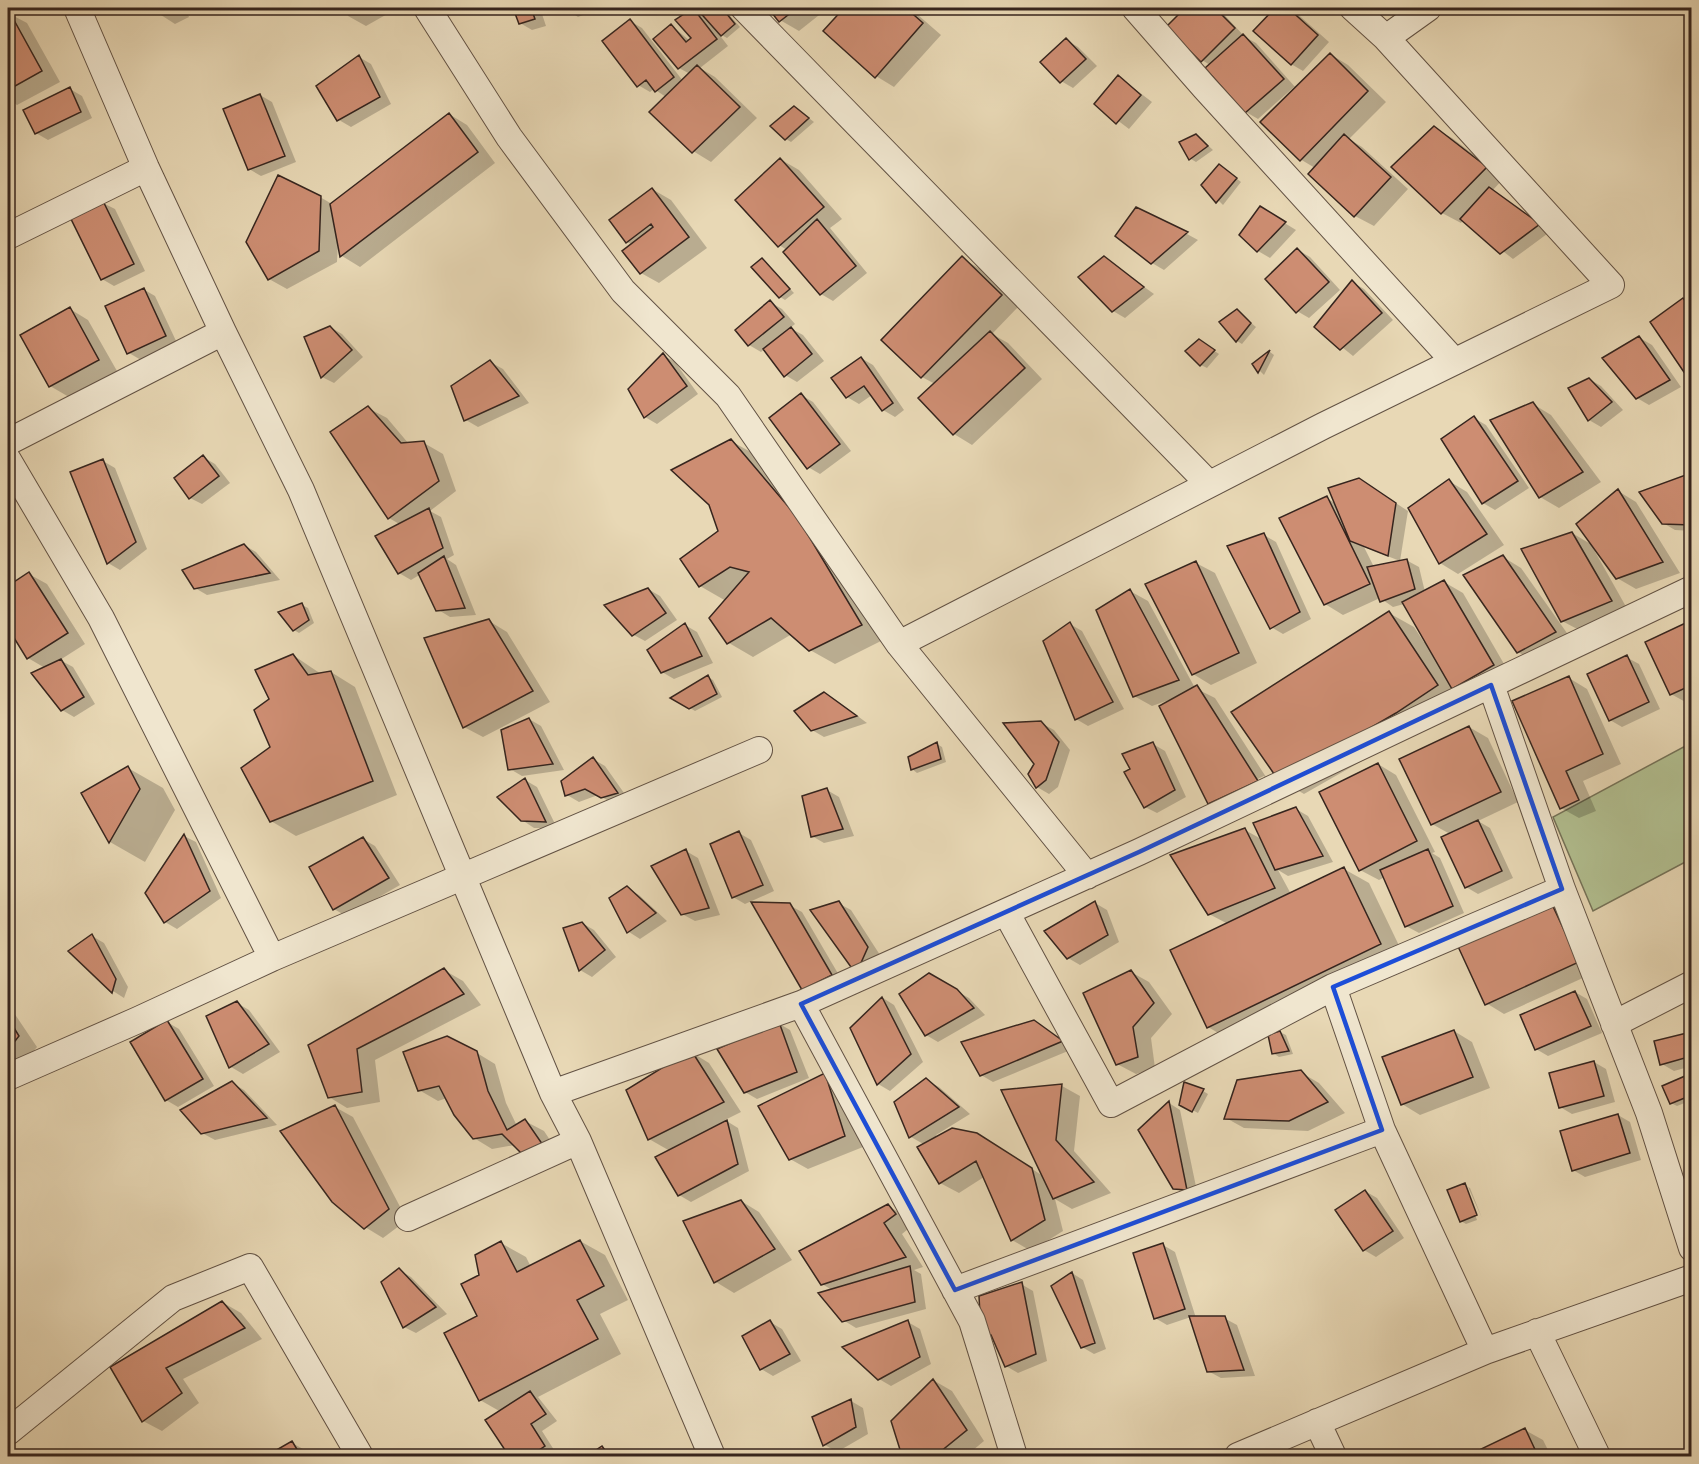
<svg xmlns="http://www.w3.org/2000/svg" width="1699" height="1464" viewBox="0 0 1699 1464" font-family="Alegreya,serif">
<style>
.green{fill:#b2c091;stroke:#747258;stroke-width:1.5}
.shadow{fill:#0003;fill-rule:evenodd}
.building{fill:#cd8d72;stroke:#36251e;stroke-width:1.5}
.lines{fill:none;stroke-linecap:round;stroke-linejoin:round}
.street-casing{stroke:#625244;stroke-width:28}
.street{stroke:#f0e6cf;stroke-width:26}
.marked{fill:none;stroke:#1d4ed8;stroke-width:4.5;stroke-linejoin:round}
</style>
<rect width="100%" height="100%" fill="#e8d8b5"/>
<filter id="stains"><feTurbulence type="fractalNoise" baseFrequency=".00333" numOctaves="4"/><feColorMatrix values="0 0 0 0 .2 0 0 0 0 .09 0 0 0 0 .02 0 0 0 .5 -.17"/></filter>
<radialGradient id="worn" r=".72"><stop offset=".6" stop-color="#630" stop-opacity="0"/><stop offset="1" stop-color="#630" stop-opacity=".3"/></radialGradient>
<path class="green" d="M1691,743V859L1593,911L1553,817Z"/>
<path class="shadow" d="M150,8H205L186,10L189,17L175,24Z
M345,8H398L366,26L348,16Z
M515,8H540L546,26L532,30L520,23Z
M565,8H601L578,17Z
M698,8H723L740,27L727,38L718,33L728,46L700,68L715,77L757,118L711,162L693,151L666,97L654,89L650,92L638,85L630,21L642,28L683,81L690,74L679,68L671,25L690,41L693,38V9L705,15Z
M770,8H828L799,31L780,20Z
M846,8H910L941,35L894,87L876,76L825,31Z
M987,8H1004L996,12Z
M1188,8H1218L1245,37L1256,43L1296,88L1330,54L1348,65L1386,102L1349,139L1362,147L1408,189L1374,226L1355,216L1315,168L1300,159L1296,89L1294,87L1258,119L1246,112L1210,65L1202,60L1168,27Z
M1277,8L1293,10L1329,42L1303,71L1291,64L1255,31Z
M8,13L27,23L60,82L17,105L8,99Z
M1066,40L1078,47L1097,66L1073,88L1061,81Z
M359,57L371,64L391,104L351,127L339,120Z
M1119,77L1152,102L1129,129L1096,104Z
M70,89L82,96L92,118L48,140L36,133Z
M260,95L272,102L296,162L261,176L249,169Z
M800,111L814,122L791,142L786,139Z
M449,114L467,125L495,163L360,267L342,256L338,243L337,262L287,289L269,279L320,197L332,204Z
M1434,128L1452,138L1504,178L1492,191L1551,231L1513,259L1463,220L1461,223L1442,213Z
M1201,139L1213,150L1196,162L1191,159L1181,143Z
M780,159L799,170L842,219L830,228L867,273L833,301L821,294L787,250L779,245Z
M1225,169L1241,182L1223,205L1203,185Z
M652,189L671,200L707,248L659,283L641,273L633,245L627,242Z
M103,203L115,209L145,271L114,286L102,279Z
M1260,208L1296,230L1270,258L1258,251L1241,234Z
M1137,209L1187,234L1198,240L1164,270L1152,263Z
M1298,250L1310,257L1340,290L1309,318L1297,311Z
M962,258L980,269L1019,306L992,334L1008,343L1042,379L972,445L954,434L920,398L935,384L922,377L884,340Z
M1104,258L1154,294L1125,318L1113,311Z
M762,260L794,293L785,300L780,297Z
M1352,282L1364,289L1393,320L1353,356L1317,327Z
M143,289L155,296L177,343L141,360L129,353Z
M770,302L782,309L795,324L790,328L803,335L824,361L797,382L785,375L765,349L761,352L749,345Z
M70,309L88,320L117,371L69,397L50,386Z
M1237,311L1256,327L1242,344L1237,341Z
M330,327L342,334L363,357L334,383L322,377Z
M1640,338L1652,345L1681,387L1649,405L1637,398Z
M1204,344L1219,354L1207,368L1201,365Z
M1270,352L1274,355L1264,375L1254,365Z
M663,355L675,362L698,394L657,424L645,417Z
M861,358L873,365L904,410L895,417L883,410L872,395L859,404L847,397Z
M490,362L503,369L529,403L478,427L466,420Z
M1589,379L1601,386L1623,410L1601,427L1589,420Z
M801,395L813,402L851,451L820,474L808,467Z
M1533,404L1551,415L1601,482L1559,508L1540,497L1492,420Z
M368,408L387,418L409,444L424,443L443,454L456,491L430,511L441,517L454,555L447,559L456,565L476,615L450,617L437,609L421,574L411,580L399,573L401,525L389,518Z
M1474,418L1486,425L1529,488L1495,510L1483,503Z
M731,441L756,455L885,639L835,664L810,650L792,634L753,657L729,643L711,618L726,601L700,586L720,532Z
M203,457L215,464L230,483L202,504L190,498Z
M103,461L115,468L147,549L120,570L108,563Z
M1691,475L1692,531L1675,530L1663,523Z
M1449,481L1467,492L1504,545L1458,574L1440,563Z
M1371,487L1408,511L1400,561L1364,547L1374,567L1406,560L1419,567L1425,592L1444,582L1463,593L1511,676L1304,794L1280,780L1389,613L1414,627L1424,642L1426,641L1404,604L1393,607L1380,598L1343,615L1325,604L1327,498L1336,504Z
M1618,491L1636,502L1680,573L1636,589L1617,578L1595,546L1593,548L1629,612L1581,631L1562,621L1572,533L1594,546Z
M1264,535L1276,542L1311,619L1283,634L1271,627Z
M244,545L256,552L280,580L207,595L195,588Z
M1503,557L1521,568L1574,643L1537,663L1518,652Z
M1196,563L1215,573L1257,663L1211,685L1193,674Z
M29,574L47,584L85,644L60,660L73,667L95,704L74,717L62,710L45,668L28,658L8,625V587Z
M648,589L660,596L677,620L645,641L632,634Z
M1130,591L1148,601L1195,688L1215,698L1275,791L1228,814L1209,803L1169,700L1152,706L1134,696ZM1264,776L1266,779L1218,801V798Z
M302,605L308,608L314,623L299,633L294,630Z
M489,621L507,632L550,702L483,737L464,727Z
M1692,622V703L1689,704L1671,694Z
M1070,624L1082,631L1124,709L1088,726L1076,719Z
M685,625L697,632L713,663L674,679L662,672Z
M293,655L321,674L331,672L355,687L397,795L296,836L271,821V699Z
M1626,657L1639,664L1660,709L1622,727L1610,720Z
M708,677L713,680L722,697L695,711L673,698Z
M1569,678L1587,689L1621,764L1583,781L1596,811L1579,818L1561,808Z
M824,693L836,700L867,723L824,737L812,730Z
M529,719L541,726L564,770L522,776L510,769Z
M1041,723L1054,730L1070,750L1058,787L1049,794L1037,787L1035,764Z
M1469,727L1488,738L1518,802L1478,821L1490,828L1513,878L1478,894L1466,887L1450,834L1432,824Z
M937,744L942,747L946,762L917,773L912,769Z
M1153,744L1165,751L1186,797L1157,813L1145,807L1132,770Z
M593,759L605,766L629,800L614,804L598,795L579,802L567,795Z
M1378,764L1396,775L1435,852L1432,853L1440,858L1464,913L1419,933L1406,926L1385,877L1379,880L1360,870Z
M128,768L163,788L175,810L145,862L110,842L83,793Z
M525,780L537,787L557,828H534L522,820Z
M827,790L839,797L854,836L824,843L812,836Z
M1296,809L1308,816L1333,862L1288,876L1278,870L1291,894L1344,869L1369,883L1405,958L1232,1041L1208,1027L1228,924L1209,914L1245,830L1263,840Z
M739,833L751,840L774,891L745,904L733,897Z
M184,836L196,842L221,898L177,929L165,922Z
M363,839L375,846L400,885L346,916L334,909Z
M686,851L698,858L720,915L695,921L682,914Z
M627,888L639,895L667,921L640,939L629,932Z
M1549,899L1568,910L1596,972L1504,1014L1486,1003Z
M838,903L851,910L880,955L868,979L857,972Z
M1095,903L1107,910L1119,942L1080,965L1068,958Z
M789,905L802,912L843,982L803,989Z
M582,923L594,930L616,957L592,977L580,970Z
M92,936L104,943L128,987L124,998L113,991L70,951Z
M8,956L13,968L8,973Z
M444,970L463,981L481,1005L375,1060L380,1102L347,1108L329,1097L309,1046Z
M1131,972L1149,982L1172,1014L1151,1038L1155,1068L1136,1074L1117,1064Z
M929,975L969,998L985,1015L938,1042L926,1035Z
M1575,992L1587,999L1602,1033L1548,1056L1536,1049Z
M883,998L894,1005L923,1062L890,1091L878,1084L852,1028Z
M237,1003L249,1010L280,1052L243,1074L231,1067L207,1017Z
M8,1004L37,1047L8,1082Z
M167,1022L179,1029L214,1086L178,1107L166,1100Z
M1034,1022L1073,1049L993,1082L981,1075Z
M778,1023L790,1030L809,1078L757,1099L745,1092Z
M1454,1031L1472,1042L1490,1088L1420,1115L1402,1104Z
M1280,1032L1286,1035L1293,1054L1279,1057L1273,1053Z
M1692,1033V1066L1674,1071L1662,1064Z
M691,1052L709,1063L741,1112L725,1120L738,1128L749,1171L691,1202L679,1195L670,1151L649,1139Z
M477,1053L495,1064L506,1103L517,1126L525,1121L544,1131L562,1158L515,1145L492,1149L474,1138L447,1098L438,1101L419,1090Z
M1594,1062L1606,1069L1615,1102L1572,1114L1560,1107Z
M1300,1072L1319,1083L1345,1113L1308,1131L1244,1128L1226,1118Z
M825,1074L843,1085L863,1147L808,1169L790,1159Z
M1692,1075V1100L1677,1106L1671,1103Z
M926,1080L939,1087L970,1114L936,1135L937,1138L996,1146L1043,1176L1004,1091L1062,1086L1080,1096L1074,1151L1111,1193L1072,1209L1055,1199L1063,1231L1031,1251L1012,1240L984,1177L959,1193L940,1183L925,1145L911,1137Z
M232,1083L244,1090L277,1125L215,1140L202,1133Z
M1203,1091L1208,1094L1198,1113L1181,1104Z
M1169,1103L1180,1110L1198,1196L1187,1195L1175,1188Z
M335,1107L353,1117L407,1220L383,1238L365,1227Z
M1618,1115L1630,1122L1641,1160L1585,1177L1573,1170Z
M1464,1185L1470,1188L1482,1218L1468,1187H1465L1477,1220L1466,1224L1461,1221Z
M1365,1191L1377,1198L1404,1238L1376,1257L1364,1250Z
M741,1201L759,1212L792,1260L734,1293L716,1282Z
M888,1206L907,1217L913,1225L902,1234L923,1267L914,1270L921,1274L926,1309L856,1328L843,1320L832,1290L822,1284Z
M580,1241L605,1255L628,1300L600,1314L621,1354L538,1397L557,1421L542,1431L556,1453L552,1456H511L487,1421L501,1412L480,1400L481,1276L501,1243L526,1257L531,1267Z
M1163,1245L1175,1252L1196,1318H1224L1237,1325L1255,1376L1221,1378L1208,1371L1191,1317L1167,1325L1155,1318Z
M399,1270L411,1277L447,1314L416,1333L404,1327Z
M1072,1273L1083,1280L1106,1349L1094,1354L1082,1347Z
M1021,1284L1033,1291L1047,1361L1018,1373L1006,1366L995,1341L983,1333Z
M222,1302L241,1313L262,1339L183,1379L199,1403L162,1431L143,1421L112,1367Z
M770,1322L782,1329L801,1361L773,1376L761,1369Z
M908,1322L920,1329L931,1364L891,1386L879,1379Z
M933,1380L952,1391L984,1441L966,1456H903L892,1421Z
M851,1401L863,1408L868,1434L837,1452L825,1445Z
M1525,1430L1543,1440L1551,1456H1486L1483,1450Z
M292,1443L316,1456H269Z
M602,1448L616,1456L620,1454L625,1456H590Z"/>
<path class="building" d="M513,8H531L535,19L519,24Z
M693,8L717,39L678,69L653,39L671,24L686,42L691,38L675,20Z
M696,8H722L735,24L721,36Z
M768,8H797L779,22Z
M844,8H906L923,23L875,78L823,31Z
M1185,8H1215L1235,28L1201,62L1166,27Z
M1275,8H1288L1318,35L1291,65L1253,31Z
M9,11L42,71L8,90V12Z
M630,19L674,77L655,92L646,80L637,87L602,41Z
M1243,34L1284,79L1245,113L1205,68Z
M1066,38L1086,59L1060,83L1040,62Z
M1330,53L1368,91L1300,161L1260,122Z
M359,55L380,97L337,121L316,86Z
M697,65L740,107L692,153L649,112Z
M1118,75L1141,95L1116,124L1094,104Z
M70,87L81,112L35,134L23,110Z
M260,94L285,156L248,170L223,109Z
M794,106L809,118L785,140L770,126Z
M449,113L478,152L340,257L330,204Z
M1434,126L1487,167L1441,214L1391,167Z
M1196,134L1208,146L1189,160L1179,142Z
M1344,134L1391,177L1354,217L1308,174Z
M780,158L824,207L778,247L735,200Z
M1219,164L1237,178L1216,203L1201,185Z
M278,175L321,196L319,251L268,280L246,242Z
M1489,187L1540,224L1500,254L1460,219Z
M652,188L689,237L640,274L622,251L653,227L651,224L626,243L609,220Z
M103,201L134,264L101,280L70,217Z
M1260,206L1286,222L1257,252L1239,235Z
M1136,207L1188,232L1151,264L1115,236Z
M817,219L856,266L820,295L783,252Z
M1297,248L1329,282L1296,313L1265,279Z
M962,256L1002,295L921,378L881,340Z
M1104,256L1144,287L1112,312L1078,277Z
M762,258L790,289L779,298L751,267Z
M1352,280L1382,313L1340,350L1314,327Z
M144,288L166,336L127,354L105,306Z
M1683,298L1692,310V384L1650,322Z
M770,300L784,317L748,346L735,330Z
M70,307L99,360L49,387L20,335Z
M1237,309L1251,323L1236,342L1219,322Z
M330,326L352,350L321,378L304,337Z
M791,327L812,354L784,377L763,349Z
M990,331L1025,368L953,435L918,398Z
M1639,336L1670,380L1636,399L1602,358Z
M1199,339L1215,350L1200,366L1185,351Z
M1270,350L1258,373L1252,364Z
M663,353L687,386L644,418L628,389Z
M861,357L893,403L882,411L864,386L846,398L831,378Z
M490,360L519,396L464,421L451,386Z
M1589,378L1612,402L1588,421L1568,388Z
M801,393L840,444L807,469L769,418Z
M1533,402L1583,472L1539,498L1490,420Z
M368,406L401,443L424,441L439,481L388,519L330,432Z
M1474,416L1518,481L1482,504L1441,439Z
M731,439L798,518L862,625L809,651L771,618L727,644L709,618L749,572L730,567L699,587L680,559L718,531L709,505L671,470Z
M203,455L219,476L189,499L174,478Z
M103,459L136,542L107,564L70,472Z
M1691,473L1692,525L1662,524L1639,492Z
M1359,478L1396,503L1388,556L1350,541L1328,488Z
M1449,479L1487,534L1439,564L1408,508Z
M1618,489L1663,562L1616,579L1576,524Z
M1327,496L1370,584L1324,605L1279,518Z
M429,508L443,548L398,574L375,536Z
M1572,532L1612,601L1561,622L1521,549Z
M1264,533L1300,612L1270,629L1227,546Z
M244,544L270,573L194,589L182,570Z
M1503,555L1556,632L1517,653L1463,575Z
M444,556L465,608L436,611L418,573Z
M1407,559L1415,589L1380,602L1367,567Z
M1196,561L1239,653L1192,675L1145,584Z
M29,572L68,633L27,659L8,628V586Z
M1444,580L1494,665L1452,689L1402,602Z
M648,588L666,613L632,636L604,605Z
M1130,589L1179,680L1133,697L1096,610Z
M302,603L309,620L293,631L278,612Z
M1389,611L1438,685L1396,713L1279,781L1231,712Z
M489,619L533,691L463,728L424,638Z
M1692,620V685L1670,695L1645,642Z
M1070,622L1113,702L1075,720L1043,641Z
M685,623L702,656L661,673L647,650Z
M293,654L308,675L331,671L373,781L270,822L241,768L270,747L254,710L269,699L255,670Z
M1627,655L1649,702L1609,721L1587,674Z
M61,659L84,697L61,711L31,673Z
M708,675L717,694L689,709L670,698Z
M1569,676L1603,754L1566,771L1579,800L1560,809L1512,701Z
M1197,685L1258,781L1208,804L1159,706Z
M824,692L857,716L811,731L794,711Z
M529,718L553,764L508,770L501,730Z
M1041,721L1059,742L1046,780L1036,788L1028,774L1034,764L1003,723Z
M1469,726L1501,792L1431,825L1399,759Z
M937,742L941,759L911,770L908,757Z
M1153,742L1175,790L1144,808L1124,772L1130,769L1122,754Z
M593,757L618,793L601,798L585,789L565,796L561,781Z
M1378,763L1417,841L1359,871L1319,792Z
M128,766L140,789L109,843L81,793Z
M525,778L546,822L521,821L497,797Z
M827,788L843,829L811,837L802,796Z
M1296,807L1323,856L1275,870L1253,823Z
M1478,820L1502,871L1465,888L1441,837Z
M1245,828L1275,888L1208,915L1170,855Z
M739,831L763,885L732,898L710,844Z
M184,834L210,891L164,923L145,893Z
M363,837L389,878L333,910L309,867Z
M686,849L709,908L681,915L651,866Z
M1428,849L1453,906L1405,927L1380,870Z
M1344,867L1381,944L1207,1028L1170,950Z
M627,886L656,913L627,933L609,898Z
M1549,898L1579,962L1485,1005L1455,940Z
M839,901L868,947L856,974L810,910Z
M1095,901L1108,935L1067,959L1044,931Z
M751,902L790,903L832,975L802,990Z
M582,922L605,950L579,971L563,928Z
M92,934L116,979L112,993L68,951Z
M444,968L464,994L357,1049L362,1092L328,1098L308,1045Z
M1131,970L1154,1003L1133,1027L1138,1057L1116,1065L1083,993Z
M929,973L957,989L974,1008L925,1036L899,994Z
M1575,991L1591,1026L1535,1050L1520,1015Z
M882,997L911,1054L877,1085L850,1028Z
M237,1001L269,1044L229,1068L206,1016Z
M8,1018L19,1036L8,1050Z
M167,1020L203,1079L165,1101L130,1042Z
M1034,1020L1063,1041L980,1076L961,1042Z
M779,1022L797,1072L744,1093L717,1049Z
M1454,1030L1473,1077L1401,1105L1382,1057Z
M1280,1031L1289,1051L1272,1054L1268,1035Z
M1691,1032L1692,1056L1660,1065L1654,1041Z
M447,1036L477,1051L488,1091L507,1130L525,1119L545,1148L521,1153L502,1134L473,1139L454,1115L439,1086L418,1091L403,1052Z
M691,1050L724,1102L648,1140L626,1090Z
M1594,1061L1604,1096L1559,1108L1549,1073Z
M1301,1070L1328,1102L1289,1121L1224,1119L1237,1080Z
M825,1073L845,1136L789,1160L758,1106Z
M1692,1073V1095L1670,1104L1662,1086Z
M926,1078L959,1107L909,1138L894,1102Z
M232,1081L267,1118L201,1134L180,1110Z
M1184,1082L1204,1089L1192,1112L1179,1105Z
M1062,1084L1056,1140L1094,1182L1053,1199L1001,1090Z
M1169,1101L1187,1190L1173,1189L1138,1130Z
M335,1105L389,1209L364,1229L332,1202L280,1131Z
M1618,1114L1630,1153L1572,1171L1560,1131Z
M727,1120L738,1164L678,1196L655,1157Z
M952,1128L977,1133L1032,1168L1045,1220L1011,1241L976,1161L939,1184L917,1147Z
M1465,1183L1477,1215L1460,1222L1447,1190Z
M1365,1190L1393,1231L1363,1251L1335,1210Z
M741,1200L775,1249L714,1283L683,1221Z
M888,1204L896,1214L884,1223L906,1257L821,1285L799,1251Z
M580,1240L604,1286L577,1300L598,1339L479,1401L444,1333L477,1316L461,1284L479,1275L475,1255L501,1241L517,1272Z
M1163,1243L1185,1309L1154,1319L1133,1253Z
M910,1266L915,1302L842,1322L818,1293Z
M399,1268L436,1307L403,1328L381,1282Z
M1072,1272L1095,1343L1081,1348L1051,1286Z
M1022,1282L1036,1354L1005,1367L991,1335L981,1334L979,1296Z
M222,1301L245,1328L166,1368L182,1393L142,1422L110,1367Z
M1189,1316H1225L1244,1370L1207,1372Z
M770,1320L790,1354L760,1370L742,1336Z
M908,1320L920,1357L878,1380L842,1347Z
M933,1379L967,1430L935,1456H902L891,1421Z
M530,1391L546,1414L531,1424L545,1446L530,1456H509L485,1420Z
M851,1399L856,1427L823,1446L812,1417Z
M1525,1428L1538,1456H1484L1481,1449Z
M292,1441L301,1456H266Z
M602,1446L609,1456H587Z"/>
<g class="lines">
<defs>
<path id="street" d="M77,8L146,168L223,332L301,490L553,1093L578,1141L712,1456
M427,8L509,137L623,291L728,396L899,644L1087,876
M744,8L1209,484
M1135,8L1205,88L1454,361
M1353,8L1386,38
M8,236L146,168
M8,442L223,332
M8,460L101,618L272,958
M899,644L1323,426L1611,285L1386,38L1428,8
M1491,685L1562,889L1649,1113L1692,1248
M1006,912L1111,1104L1333,987L1562,889
M1333,987L1382,1130L1485,1351
M801,1004L1139,852L1692,589
M1614,1024L1692,984
M8,1077L138,1020L272,958L759,750
M553,1093L801,1004L972,1321L1014,1456
M408,1218L578,1141
M955,1290L1382,1130
M1537,1332L1597,1456
M1317,1422L1333,1456
M8,1432L173,1298L250,1267L360,1456
M1238,1456L1485,1351L1692,1278"/>
</defs>
<use href="#street" class="street-casing"/>
<use href="#street" class="street"/>
</g>
<path class="marked" d="M1491,685L1562,889L1333,987L1382,1130L955,1290L801,1004L1139,852Z"/>
<rect width="1699" height="1464" fill="none" stroke="#e8d8b5" stroke-width="30"/>
<rect x="9" y="9" width="1681" height="1446" fill="none" stroke="#36251e" stroke-width="3"/>
<rect x="15" y="15" width="1669" height="1434" fill="none" stroke="#36251e" stroke-width="1.5"/>
<rect width="100%" height="100%" filter="url(#stains)"/>
<rect width="100%" height="100%" fill="url(#worn)"/>
</svg>
